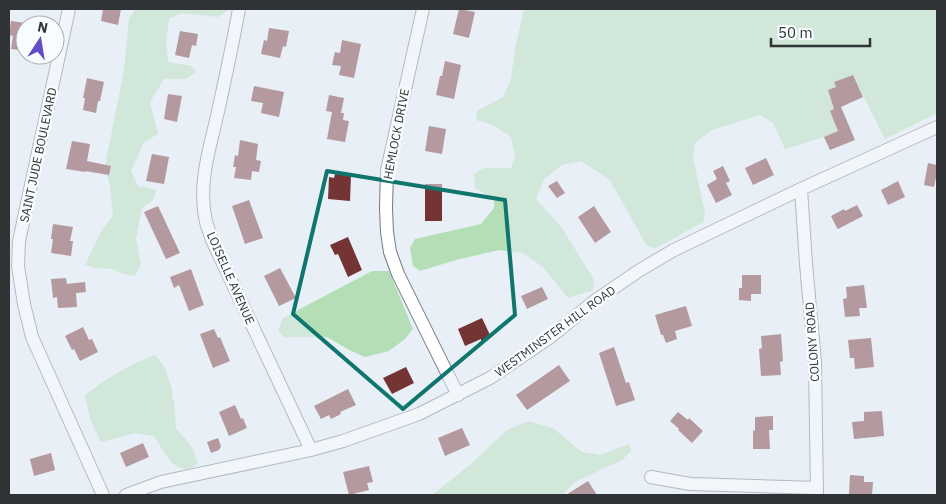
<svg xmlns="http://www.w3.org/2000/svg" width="946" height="504" viewBox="0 0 946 504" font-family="'IBM Plex Sans',sans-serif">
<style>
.green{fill:#b3deb6}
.building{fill:#753434}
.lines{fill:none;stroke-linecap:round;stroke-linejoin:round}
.minor-casing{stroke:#727980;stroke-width:14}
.minor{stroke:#fff;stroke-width:12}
.marked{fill:none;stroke:#0f766e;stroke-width:4;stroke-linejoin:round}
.labels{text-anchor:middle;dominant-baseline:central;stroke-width:5;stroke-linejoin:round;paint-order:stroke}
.street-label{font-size:12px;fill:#303336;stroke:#f9fcff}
</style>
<rect width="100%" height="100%" fill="#e8eff7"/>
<path class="green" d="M136,9H226L227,11L218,17L182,13L169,19L166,43L168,62L192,66L196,72L186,79H164L150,102L158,134L144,142L131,171L138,186L156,190L153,200L142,208L136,239L141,264L135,276L120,273L112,269L97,268L85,265L103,228L113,216L110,187L105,166L124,70L129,18Z
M524,9H937V113L885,139L853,75L834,82L836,87L828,90L834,109L838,131L824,137L785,149L773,123L760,115L712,130L695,143L693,158L705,213L703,222L656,248L647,246L610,180L581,161L562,165L544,179L536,199L562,228L594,280L593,290L568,298L544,268L523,253L499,250L456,260L420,271L413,266L410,248L415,239L481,224L494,208V199L475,188L474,174L484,168H511L515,157L511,137L493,125L476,120L477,111L503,97L511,79L515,49Z
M372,271H389L413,329L405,339L389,351L365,357L351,351L327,337H284L278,331L283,318Z
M155,355L164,366L171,386L174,403L176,428L192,447L198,463C196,464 194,467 191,468C174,475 161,447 154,436L135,433L101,442L90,419L85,395C107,378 130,364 155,355Z
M528,421L553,428L582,452L600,455L629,444L631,451L622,460L575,482L562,495H432L471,464L507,430Z"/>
<path class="building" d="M103,9H121L118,25L101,21Z
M459,9L475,12L469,38L453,34Z
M11,21L25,23V51L11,49L13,36L9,35Z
M269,28L289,31L286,47L283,46L280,58L261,54L264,40L267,41Z
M180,31L198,34L196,46L192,45L189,58L175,55Z
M342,40L361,44L354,78L339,75L341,66L332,65L335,52L340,53Z
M445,61L461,65L454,99L436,95L440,76H442Z
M853,75L863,97L841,107L855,140L830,150L824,137L838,131L830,111L834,109L828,90L836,87L834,82Z
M87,78L104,82L100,101H98L96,113L83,110L85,98H83Z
M254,86L284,92L279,117L261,113L263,103L251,101Z
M168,94L182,96L177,122L164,119Z
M329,95L344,98L341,113H344L343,120L349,121L345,142L327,139L332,112L326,111Z
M429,126L446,129L442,154L425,151Z
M240,140L258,144L256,160L261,161L259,172L252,171L251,180L234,178L236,167H233L235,155L238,156Z
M72,141L90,144L87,161L111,166L109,175L85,171V172L66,169Z
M152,154L169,157L164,184L146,181Z
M766,158L774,175L753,185L745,168Z
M928,163L937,165V173L934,187L924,185Z
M723,166L730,181L726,183L732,195L716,203L707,185L717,179L713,171Z
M335,174L351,175L350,201L328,199L329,177L334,178Z
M557,181L565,193L557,198L548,186Z
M898,181L905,197L888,205L881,190Z
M425,184H442V221H425Z
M249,200L263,238L245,244L232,206Z
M857,205L863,216L838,229L837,228L831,216L844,209L845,211Z
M158,206L180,253L166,259L144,212Z
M594,206L611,232L595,243L578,217Z
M53,224L73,227L70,241H73L71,256L51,253L53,239H51Z
M348,237L362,270L348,277L338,254L335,255L330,245Z
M280,268L296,298L279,306L264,276Z
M191,269L204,305L189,311L179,285L174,288L170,277Z
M742,275H761V294H751V301L739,300V288H742Z
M66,278L67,284L85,282L86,292L76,293L77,307L58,308L57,297L53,298L51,279Z
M864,285L867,308H859L860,316L845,317L843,299L847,298L846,287Z
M542,287L548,299L527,309L521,296Z
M686,306L692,326L675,331L677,339L666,343L663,335H661L655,315Z
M482,318L491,337L481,341V339L465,346L458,329Z
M83,327L89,340L92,339L98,352L80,361L74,349L72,350L65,336Z
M214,329L218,338L220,337L230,361L213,368L200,334Z
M781,334L783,361L780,362L781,375L761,376L759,349L762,348L761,336Z
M871,338L874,367L855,369L854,358H850L848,340Z
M614,347L626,383L629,382L635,400L616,406L599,353Z
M559,365L570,381L527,410L516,395Z
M406,367L414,383L392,394L383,378Z
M348,389L356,405L340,412L341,414L331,419L329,415L321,419L314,406Z
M235,405L241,419L243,418L247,428L229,436L219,412Z
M882,411L884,436L854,439L852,422L864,421V412Z
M678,412L688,420L689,418L703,431L692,443L678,430L679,429L670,421Z
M773,416V430H769L770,449H753V430L755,431V417Z
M462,428L470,445L445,456L438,438Z
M218,438L221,446L219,450L211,453L207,442Z
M143,443L149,457L126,467L120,453Z
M51,453L55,470L34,476L30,459Z
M369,466L373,482L367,483L369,490L349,495L343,472Z
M850,475L864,476V482H873L872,495H854V494H849Z
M588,481L597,495H566Z"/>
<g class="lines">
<defs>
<path id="minor" d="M69,9L19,241L18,266L24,304L32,337L103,495
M239,9C233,42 226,75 219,107C211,145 197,182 206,222C208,228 210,234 212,240L311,450
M423,9L387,170L386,208L387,232L390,252L398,274L458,395
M801,189L806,264L815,362L817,495
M651,477L690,484L817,488
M126,495L161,482L311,450L343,441L419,414L490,378L549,338L596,300L640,270L674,250L801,189L937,127"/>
</defs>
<use href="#minor" class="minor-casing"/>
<use href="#minor" class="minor"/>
</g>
<path d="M0 0H946V504H0ZM327,171L505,200L515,315L403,409L293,314Z" fill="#e8eff7" fill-opacity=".55" fill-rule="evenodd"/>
<path class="marked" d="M327,171L505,200L515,315L403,409L293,314Z"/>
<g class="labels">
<g class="street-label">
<text transform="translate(396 134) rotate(-79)">HEMLOCK DRIVE</text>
<text transform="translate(38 155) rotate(-78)">SAINT JUDE BOULEVARD</text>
<text transform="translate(231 278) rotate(66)">LOISELLE AVENUE</text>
<text transform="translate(555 331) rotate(-36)">WESTMINSTER HILL ROAD</text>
<text transform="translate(812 342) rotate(-94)">COLONY ROAD</text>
</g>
</g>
<rect width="946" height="504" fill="none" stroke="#303336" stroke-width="20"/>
<g transform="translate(40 40) rotate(12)"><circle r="24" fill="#f9fcff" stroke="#a9acaf"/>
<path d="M0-4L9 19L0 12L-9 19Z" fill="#614cc5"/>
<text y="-8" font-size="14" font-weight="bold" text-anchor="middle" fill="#303336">N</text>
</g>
<path d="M771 38v8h99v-8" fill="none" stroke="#303336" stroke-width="2.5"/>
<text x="778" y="38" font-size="15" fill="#303336" stroke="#f9fcff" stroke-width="4" paint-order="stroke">50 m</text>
</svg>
